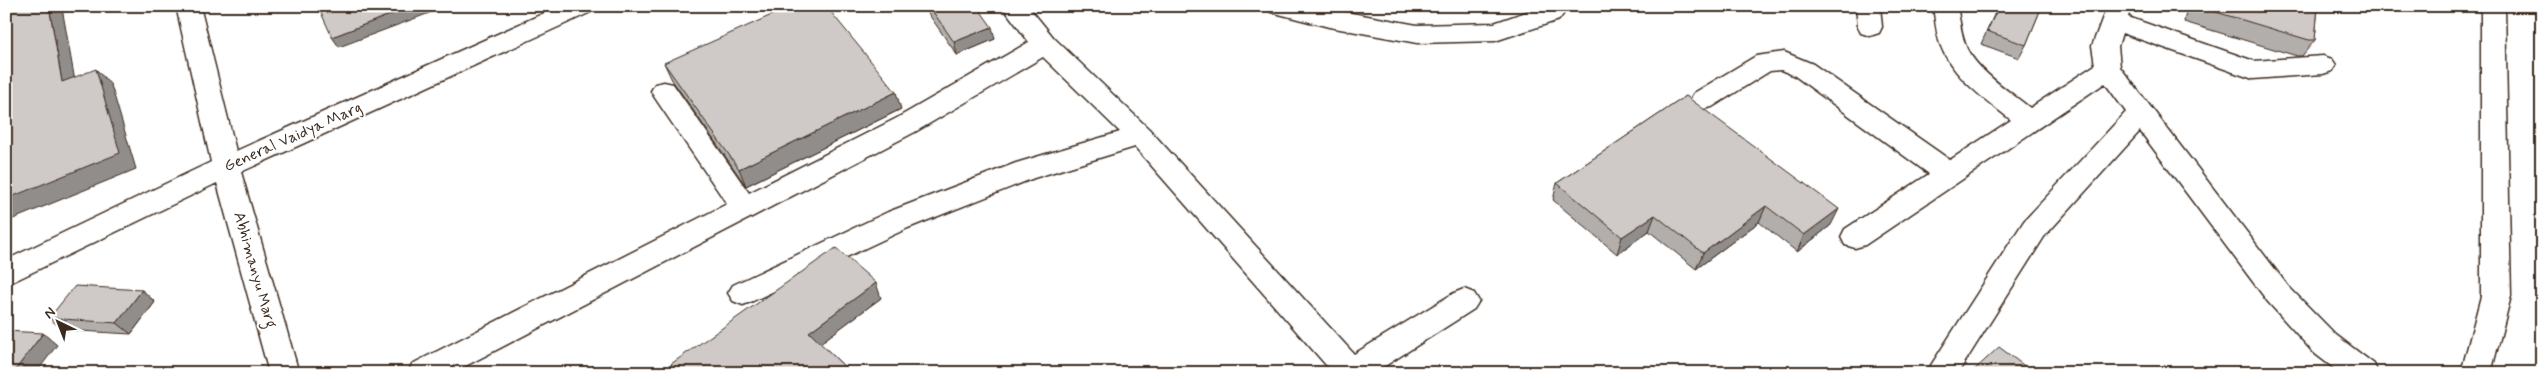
<svg xmlns="http://www.w3.org/2000/svg" width="2548" height="379" viewBox="0 0 2548 379" font-family="Mynerve,sans-serif">
<style>
.lines{fill:none;stroke-linecap:round;stroke-linejoin:round}
.minor-casing{stroke:#3b2a1e;stroke-width:3}
.minor{fill:#fff;fill-rule:evenodd}
.wall{fill:#b2aeab;stroke:#3b2a1e}
.shaded-wall{fill:#918d8b;stroke:#3b2a1e}
.building{fill:#cfcac7;stroke:#3b2a1e}
.labels{text-anchor:middle;dominant-baseline:central;stroke-width:4;stroke-linejoin:round;paint-order:stroke}
.street-label{font-size:16px;fill:#3b2a1e;stroke:#fff}
</style>
<rect width="100%" height="100%" fill="#fff"/>
<filter id="ink" filterUnits="userSpaceOnUse"><feTurbulence type="fractalNoise" baseFrequency=".02" numOctaves="2"/><feDisplacementMap in="SourceGraphic" scale="10" xChannelSelector="R" yChannelSelector="G"/><feConvolveMatrix kernelMatrix="1 2 1 2 8 2 1 2 1" color-interpolation-filters="sRGB"/></filter>
<g filter="url(#ink)">
<g class="lines">
<defs>
<path id="minor" d="M176,6H200L236,151L560,6H594L591,12L241,172L299,373H269L217,183L6,285V260L211,162Z
M1002,6H1028L1054,38L1149,129L1354,354L1454,293L1464,289L1474,293L1479,301L1474,309L1374,373H1333L1135,147L1034,178L908,228L753,301L743,305L733,301L728,293L733,285L888,212L1016,163L1120,132L1043,57L915,132L452,373H408L412,364L727,204L655,98L651,91L655,84L664,82L673,84L749,193L897,118L1029,42Z
M1268,6H1313L1417,25L1494,23L1543,6H1569L1559,20L1495,41L1417,43L1329,27L1271,12Z
M1856,6H1880L1882,27L1879,33L1870,36L1861,33L1858,27Z
M1933,6H1957C1960,20 1961,36 1967,49C1980,73 2009,91 2030,108L2095,65L2092,46L2107,6H2131L2128,17L2254,61L2323,56L2332,59L2336,65L2332,71L2323,74L2253,79L2122,33L2118,46L2120,67L2288,286L2336,335L2374,364L2378,373H2340L2314,353L2268,302L2140,131L2044,237L1958,373H1926L2024,221L2126,112L2105,83L1865,245L1855,248L1845,245L1841,237L1845,229L1929,174L1795,76L1781,70L1770,71L1712,107L1703,109L1694,107L1690,100L1694,93L1756,56L1784,52L1813,64L1950,160L2011,120C1985,99 1952,77 1940,44C1936,32 1935,19 1933,6Z
M2481,6H2505L2511,296L2491,373H2461L2481,296Z"/>
</defs>
<use href="#minor" class="minor-casing"/>
<use href="#minor" class="minor"/>
</g>
<path class="wall" d="M923,6H977L995,39L957,55Z
M1998,6H2042L2026,45L2019,58L1981,44Z
M2187,6H2318L2315,40L2302,56H2297L2184,22Z
M664,63L901,109L746,186L672,80Z
M1686,96L1831,225L1797,252L1759,222L1696,269L1649,231L1617,254L1553,200L1557,183Z
M142,290L155,302L131,334L63,330L49,318Z
M881,298L820,343L851,373H676L671,364Z"/>
<path class="shaded-wall" d="M49,6H60L62,8L78,98L62,82Z
M413,6H448L339,47L332,37Z
M992,27L995,39L957,55L954,42Z
M96,69L111,85L136,169L6,222V199Z
M896,92L901,109L746,186L739,169Z
M1766,206L1759,222L1696,269L1703,253Z
M1839,209L1831,225L1797,252L1804,235Z
M1655,215L1649,231L1617,254L1622,237Z
M876,283L881,298L815,347L809,332Z
M142,290L155,302L131,334L117,323Z
M43,333L57,345L36,373H13Z"/>
<path class="building" d="M6,6H49L62,82L96,69L120,153L6,199Z
M318,6H413L332,37Z
M792,6H826L896,92L739,169L664,63Z
M929,6H977L992,27L954,42Z
M1999,6H2042L2026,45L1987,31Z
M2196,6H2318L2315,40H2309Z
M1686,96L1839,209L1804,235L1766,206L1703,253L1655,215L1622,237L1557,183Z
M836,248L876,283L809,332L851,373H679L671,364Z
M75,286L142,290L117,323L49,318Z
M6,331L43,333L13,373H6Z
M1999,347L2034,373H1971Z"/>
</g>
<g class="labels">
<g class="street-label">
<text transform="translate(293 137) rotate(-24)">General Vaidya Marg</text>
<text transform="translate(255 270) rotate(74)">Abhimanyu Marg</text>
</g>
</g>
<rect width="2548" height="379" fill="none" stroke="#fff" stroke-width="25"/>
<rect x="12" y="12" width="2523" height="354" fill="none" stroke="#3b2a1e" stroke-width="2" filter="url(#ink)"/>
<g transform="translate(58 322) rotate(317)" stroke="#ffffff" stroke-width="4" paint-order="stroke">
<path d="M0-4L9 19L0 12L-9 19Z" fill="#3b2a1e"/>
<text y="-8" font-size="14" font-weight="bold" text-anchor="middle" fill="#3b2a1e">N</text>
</g>
</svg>
